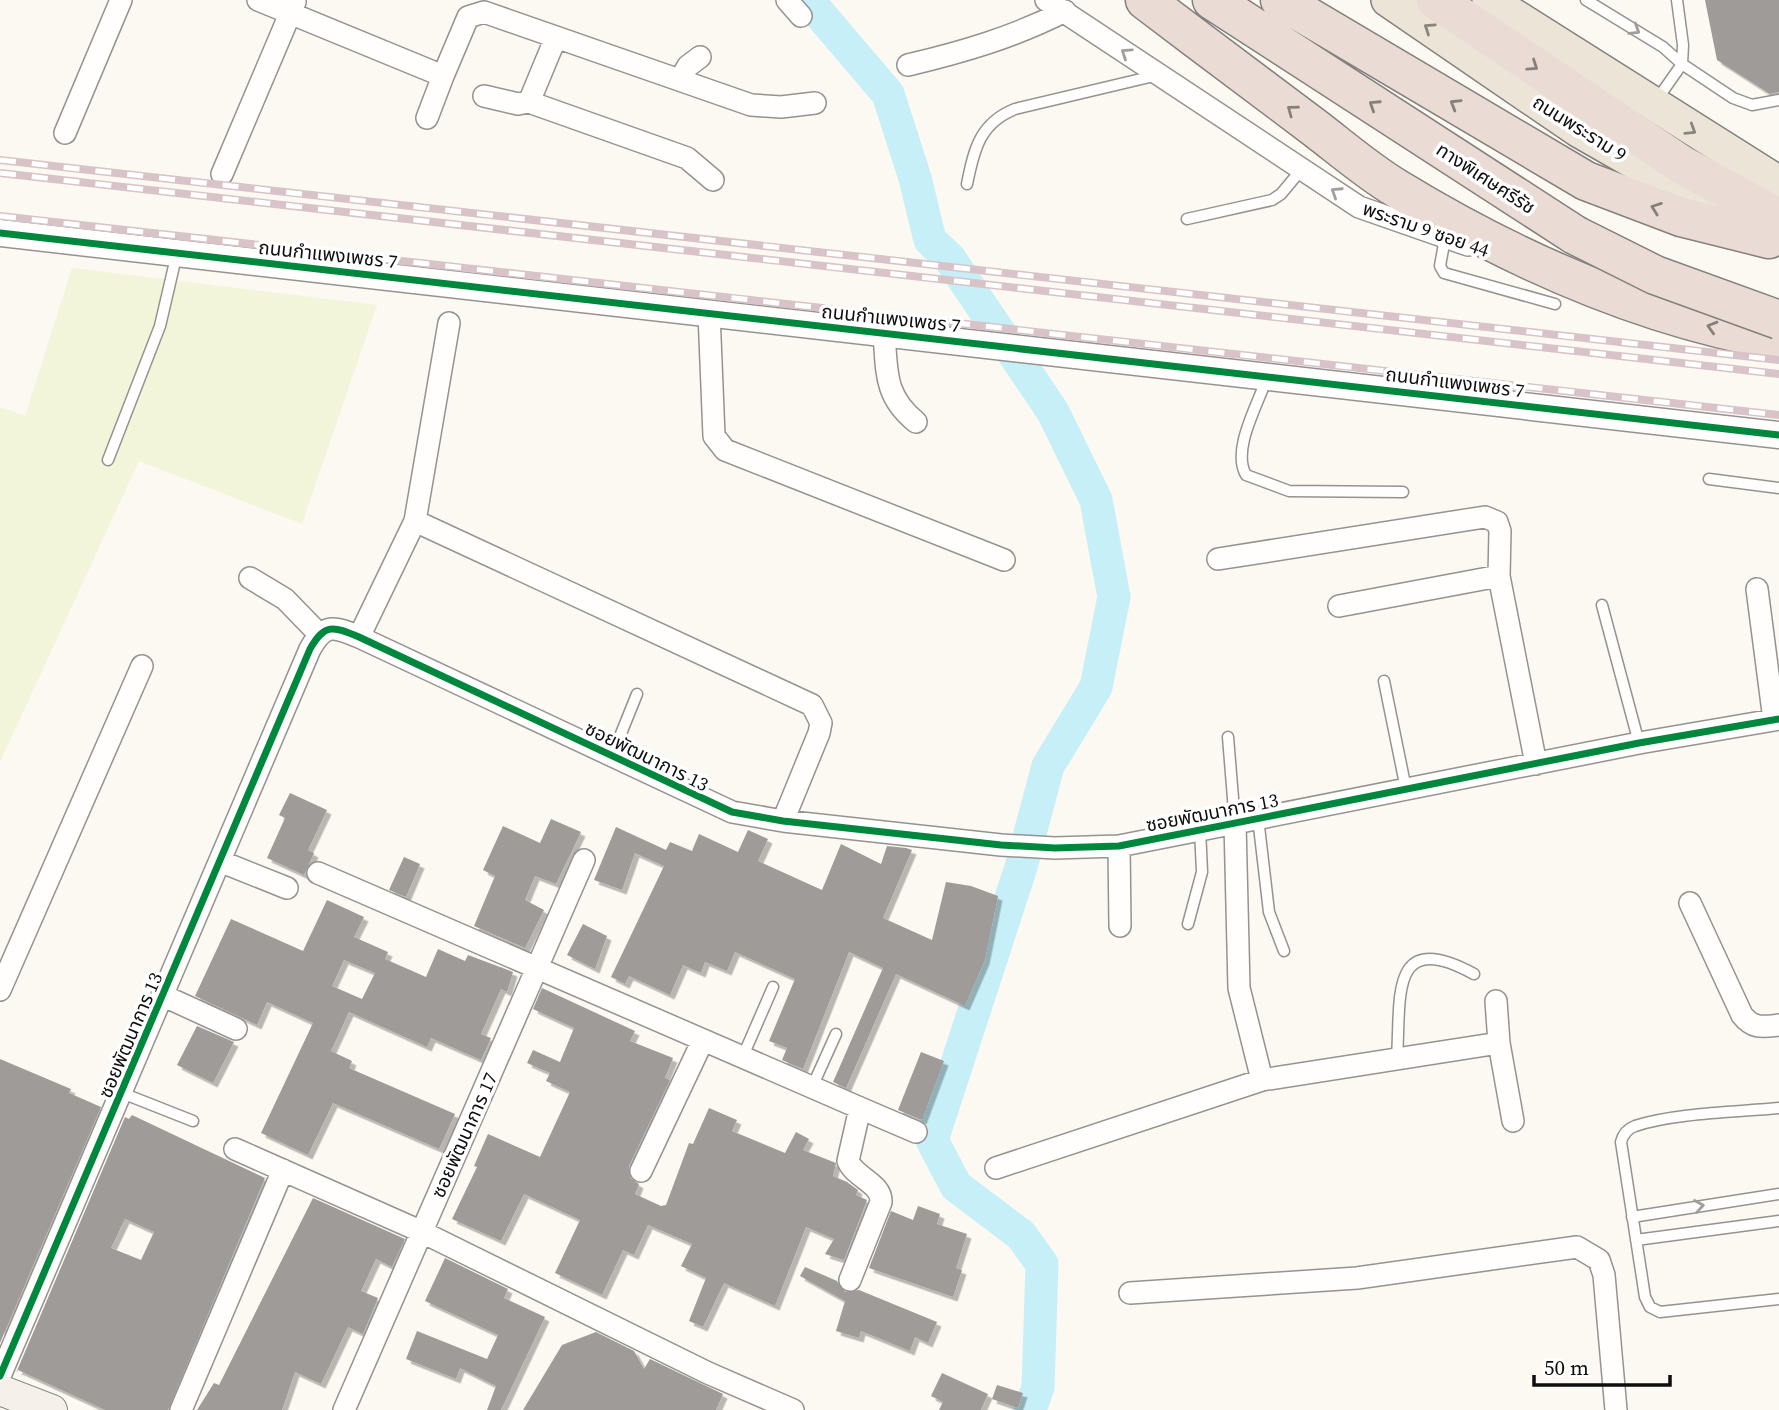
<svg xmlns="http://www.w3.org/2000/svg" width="1779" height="1410" viewBox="0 0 1779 1410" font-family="'Source Serif 4','Noto Sans Thai',serif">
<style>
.pitch{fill:#f3f5db}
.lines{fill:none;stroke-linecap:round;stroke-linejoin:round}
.river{stroke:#c7eff7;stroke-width:33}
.building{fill:#9e9b98;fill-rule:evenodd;filter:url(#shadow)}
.service-casing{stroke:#959391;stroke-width:13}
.minor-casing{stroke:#959391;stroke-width:24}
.tertiary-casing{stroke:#959391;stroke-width:29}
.secondary-casing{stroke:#8c8a87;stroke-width:32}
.primary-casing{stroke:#82817e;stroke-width:36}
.motorway-casing{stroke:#82817e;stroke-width:41}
.service{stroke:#fffefd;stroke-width:10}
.minor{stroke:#fffefd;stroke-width:21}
.tertiary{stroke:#fffefd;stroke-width:26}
.secondary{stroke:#f5f1ea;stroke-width:30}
.primary{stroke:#ede4d8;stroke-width:33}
.motorway{stroke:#eadbd4;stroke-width:38}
.rail-casing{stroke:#d8c4c8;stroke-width:8}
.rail{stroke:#fff;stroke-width:5;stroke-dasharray:16;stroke-linecap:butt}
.motorway-bridge-casing{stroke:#82817e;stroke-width:41;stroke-linecap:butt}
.motorway-bridge{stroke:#eadbd4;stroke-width:38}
.cycleway-casing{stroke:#fff;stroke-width:11}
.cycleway{stroke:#00873e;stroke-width:7}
.oneway{stroke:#89847d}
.oneway2{stroke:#9f9e9d}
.oneway3{stroke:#877f7b}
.labels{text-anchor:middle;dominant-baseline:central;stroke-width:7;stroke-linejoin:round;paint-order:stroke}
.street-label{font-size:19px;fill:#0e0e0e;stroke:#fff}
</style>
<defs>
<filter id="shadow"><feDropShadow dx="4.5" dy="4.5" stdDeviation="0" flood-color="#0004"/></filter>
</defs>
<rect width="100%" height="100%" fill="#fcf8f2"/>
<path class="pitch" d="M72,268L377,305L302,524L139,461L0,762V407L25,416Z"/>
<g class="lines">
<path class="river" d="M808,0L888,94L915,178L930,240L950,259L1053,412L1096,500L1114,597L1096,687L1048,766L1021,867L932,1140L956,1186L1021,1235L1042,1264L1038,1387L1030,1410"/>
</g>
<path class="building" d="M1705,0H1779V92L1770,94L1717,60Z
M290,793L327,810L308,850L314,853L304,875L267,858L285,818L279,815Z
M551,819L581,832L556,884L535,876L525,900L544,910L525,948L474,926L495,876L483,870L503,826L540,843Z
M616,827L666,850L670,842L692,851L699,834L738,852L748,830L768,839L758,861L822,890L841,844L881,864L887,846L906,848L912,850L883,918L932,940L946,882L971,886L998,896L985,960L965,1006L896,974L846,1088L833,1082L883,968L849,952L803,1069L782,1060L787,1048L769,1041L795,979L735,952L727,971L705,962L701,973L683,965L670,995L629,976L625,984L611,977L664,866L635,853L622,890L594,880Z
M404,857L420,864L406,897L389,890Z
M327,900L364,917L354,937L388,952L385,959L426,977L438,949L465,961L468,955L513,972L507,992L501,989L481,1034L491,1038L481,1060L431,1038L427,1047L349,1012L331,1051L352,1061L349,1068L455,1114L439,1149L333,1103L308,1155L261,1133L313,1023L267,1002L257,1025L195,996L231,919L303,951ZM344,960L375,973L362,999L332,986Z
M583,924L607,936L595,969L567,955Z
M542,988L635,1031L630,1041L673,1058L665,1078L670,1080L629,1166L630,1178L639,1184L635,1194L661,1206L666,1205L689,1143L693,1144L709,1108L737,1120L732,1131L785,1153L796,1132L809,1139L803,1150L836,1163L833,1176L847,1182L858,1190L856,1195L867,1200L844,1260L825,1254L834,1239L806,1227L775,1306L724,1283L703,1327L689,1321L706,1278L681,1266L692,1244L648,1225L634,1255L623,1250L602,1295L555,1273L580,1220L524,1194L501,1241L452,1219L477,1167L474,1166L488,1134L540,1157L570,1092L546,1081L550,1073L527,1063L533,1050L560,1062L574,1028L533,1009Z
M197,1026L234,1042L213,1083L177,1065Z
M921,1052L944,1061L922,1120L898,1110Z
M0,1059L71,1089L69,1093L101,1107L0,1343Z
M132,1115L265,1178L168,1410H105L18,1370L16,1373L125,1117L129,1119ZM125,1219L154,1232L141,1260L111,1248Z
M313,1198L405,1239L392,1267L376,1259L361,1291L378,1298L363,1334L348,1327L321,1384L295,1372L282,1410H197L214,1383L219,1385Z
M918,1206L940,1214L937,1224L967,1234L956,1268L962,1270L953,1297L869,1268L891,1211L913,1220Z
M445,1258L508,1289L504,1298L545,1317L501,1410H487L496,1386L460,1368L456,1379L406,1359L417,1331L487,1359L498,1335L425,1301Z
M805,1267L837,1281L845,1292L859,1290L937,1322L928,1343L915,1337L910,1351L861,1331L859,1338L836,1331L845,1301L800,1276Z
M596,1332L634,1351L644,1369L650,1359L723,1394L716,1410H523L562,1345Z
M942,1373L988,1394L981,1410H939L943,1402L931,1396Z
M997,1385L1023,1393L1018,1408L992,1399Z"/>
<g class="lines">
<defs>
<path id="service" d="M1586,0L1663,47L1682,64
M1677,0L1683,45L1682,64
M1656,101L1682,64L1733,98L1752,105L1779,100
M967,184C974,149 980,123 1015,109L1158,75
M1187,219L1272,200L1281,194L1301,170
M1445,238L1440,266L1444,273L1555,304
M1267,377C1259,403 1231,449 1246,475L1289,491L1403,492
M108,460L160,326L177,253
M1709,479L1779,488
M1602,605L1639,743
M1384,681L1406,789
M1228,737L1235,823
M612,756L637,694
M1258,818L1269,912L1284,951
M1188,924L1202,872L1200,829
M743,1056L773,987
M1397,1057C1401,998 1389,927 1474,974
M813,1085L836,1034
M122,1093L193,1121
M1779,1108C1737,1112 1674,1113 1635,1126C1627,1129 1623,1134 1621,1142L1645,1297L1650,1307L1660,1312L1779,1299
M1632,1217L1779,1194
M1636,1240L1779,1221"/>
<path id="minor" d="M258,0L443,76L468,17L484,12L751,105L781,107L815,103
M787,0L801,16
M1046,0L1359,207L1468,245
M908,65C963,52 1014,37 1065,11
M680,80L688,66L700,57
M484,96L518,104L529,102L556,37
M529,102L687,158L713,180
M427,118L443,76
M65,133L121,0
M222,174L295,2
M709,313L714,436L725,450L1004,560
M884,333C887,372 884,396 916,422
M415,521L812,705L821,723L819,733L783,821
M1218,559L1485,517L1497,522L1500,531L1499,576
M250,578L285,599L319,634
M1757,589L1774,720
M1339,606L1499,576L1536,764
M359,637L415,521L449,323
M1235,823L1239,988L1262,1080
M1119,846L1120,926
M222,862L287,888
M318,873L860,1108L848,1161C855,1178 882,1183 881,1202L850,1280
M1690,903L1742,1015C1753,1029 1762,1027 1779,1025
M0,990L142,666
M164,996L236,1029
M1496,1001L1499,1043L1513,1121
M860,1108L916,1132
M235,1149L420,1231L708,1373L793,1410
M996,1168L1262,1080L1499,1043
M641,1171L703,1040
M1130,1293L1357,1278L1577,1247L1599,1260L1604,1275L1616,1410
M0,1376L310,649C325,623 333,626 359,637L732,812L783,821L1001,845L1055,848L1119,846L1639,743L1779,719
M181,1410L283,1170
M344,1410L584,860"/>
<path id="tertiary" d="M0,233L1779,435"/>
<path id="secondary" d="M0,1390L52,1410"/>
<path id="primary" d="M1388,0L1578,130L1746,226
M1489,0L1779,183"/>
<path id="motorway" d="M1145,0C1200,42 1255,83 1311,125C1339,146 1366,170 1396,188C1514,260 1642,317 1779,341
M1212,0L1575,235
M1280,0L1586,181L1681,217L1769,239
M1436,0L1682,165L1779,218"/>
</defs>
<use href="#service" class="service-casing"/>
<use href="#minor" class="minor-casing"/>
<use href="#tertiary" class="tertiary-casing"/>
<use href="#secondary" class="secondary-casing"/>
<use href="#primary" class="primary-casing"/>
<use href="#motorway" class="motorway-casing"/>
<use href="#service" class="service"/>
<use href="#minor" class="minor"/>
<use href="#tertiary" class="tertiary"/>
<use href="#secondary" class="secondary"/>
<use href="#primary" class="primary"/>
<use href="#motorway" class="motorway"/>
<defs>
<path id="rail" d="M0,160L1779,360
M0,173L1779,374
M0,216L1779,415"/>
</defs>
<use href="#rail" class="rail-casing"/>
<use href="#rail" class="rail"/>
<defs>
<path id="motorway-bridge" d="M1575,235L1655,275L1779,320"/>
</defs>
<use href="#motorway-bridge" class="motorway-bridge-casing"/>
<use href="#motorway-bridge" class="motorway-bridge"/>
<defs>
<path id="cycleway" d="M0,233L1779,435
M0,1376L310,649C325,623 333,626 359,637L732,812L783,821L1001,845L1055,848L1119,846L1639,743L1779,719"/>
</defs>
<use href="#cycleway" class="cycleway-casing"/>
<use href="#cycleway" class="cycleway"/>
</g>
<defs><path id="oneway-chevron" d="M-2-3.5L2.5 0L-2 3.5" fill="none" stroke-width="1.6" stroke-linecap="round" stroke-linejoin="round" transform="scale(1.75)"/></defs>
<g class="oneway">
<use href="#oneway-chevron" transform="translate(1429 28) rotate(-146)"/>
<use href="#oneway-chevron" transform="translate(1691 130) rotate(32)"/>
</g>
<g class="oneway2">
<use href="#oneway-chevron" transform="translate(1635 30) rotate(32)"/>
<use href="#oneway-chevron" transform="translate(1126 53) rotate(-146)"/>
<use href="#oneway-chevron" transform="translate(1336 192) rotate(-147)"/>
<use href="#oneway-chevron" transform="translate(1699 1206) rotate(-9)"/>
</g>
<g class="oneway3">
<use href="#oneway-chevron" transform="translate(1533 66) rotate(34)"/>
<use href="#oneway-chevron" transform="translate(1455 104) rotate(-149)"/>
<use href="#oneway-chevron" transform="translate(1374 105) rotate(-147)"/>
<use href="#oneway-chevron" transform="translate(1292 110) rotate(-143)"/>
<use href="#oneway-chevron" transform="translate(1656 208) rotate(-160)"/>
<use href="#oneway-chevron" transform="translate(1712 327) rotate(-164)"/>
</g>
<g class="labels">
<g class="street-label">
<text transform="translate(1580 128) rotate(32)">ถนนพระราม 9</text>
<text transform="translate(1486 178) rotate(33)">ทางพิเศษศรีรัช</text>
<text transform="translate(1426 229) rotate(19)">พระราม 9 ซอย 44</text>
<text transform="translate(328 254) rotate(6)">ถนนกำแพงเพชร 7</text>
<text transform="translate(891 318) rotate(6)">ถนนกำแพงเพชร 7</text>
<text transform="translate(1455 382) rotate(7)">ถนนกำแพงเพชร 7</text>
<text transform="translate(647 756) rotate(26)">ซอยพัฒนาการ 13</text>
<text transform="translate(1212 812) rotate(-11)">ซอยพัฒนาการ 13</text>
<text transform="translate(130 1035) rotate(-67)">ซอยพัฒนาการ 13</text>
<text transform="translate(464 1135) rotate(-66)">ซอยพัฒนาการ 17</text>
</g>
</g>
<path d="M1534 1375v10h136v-10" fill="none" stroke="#0e0e0e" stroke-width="3.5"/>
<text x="1544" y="1375" font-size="21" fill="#0e0e0e" stroke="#ffffff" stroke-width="5" paint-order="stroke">50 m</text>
</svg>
